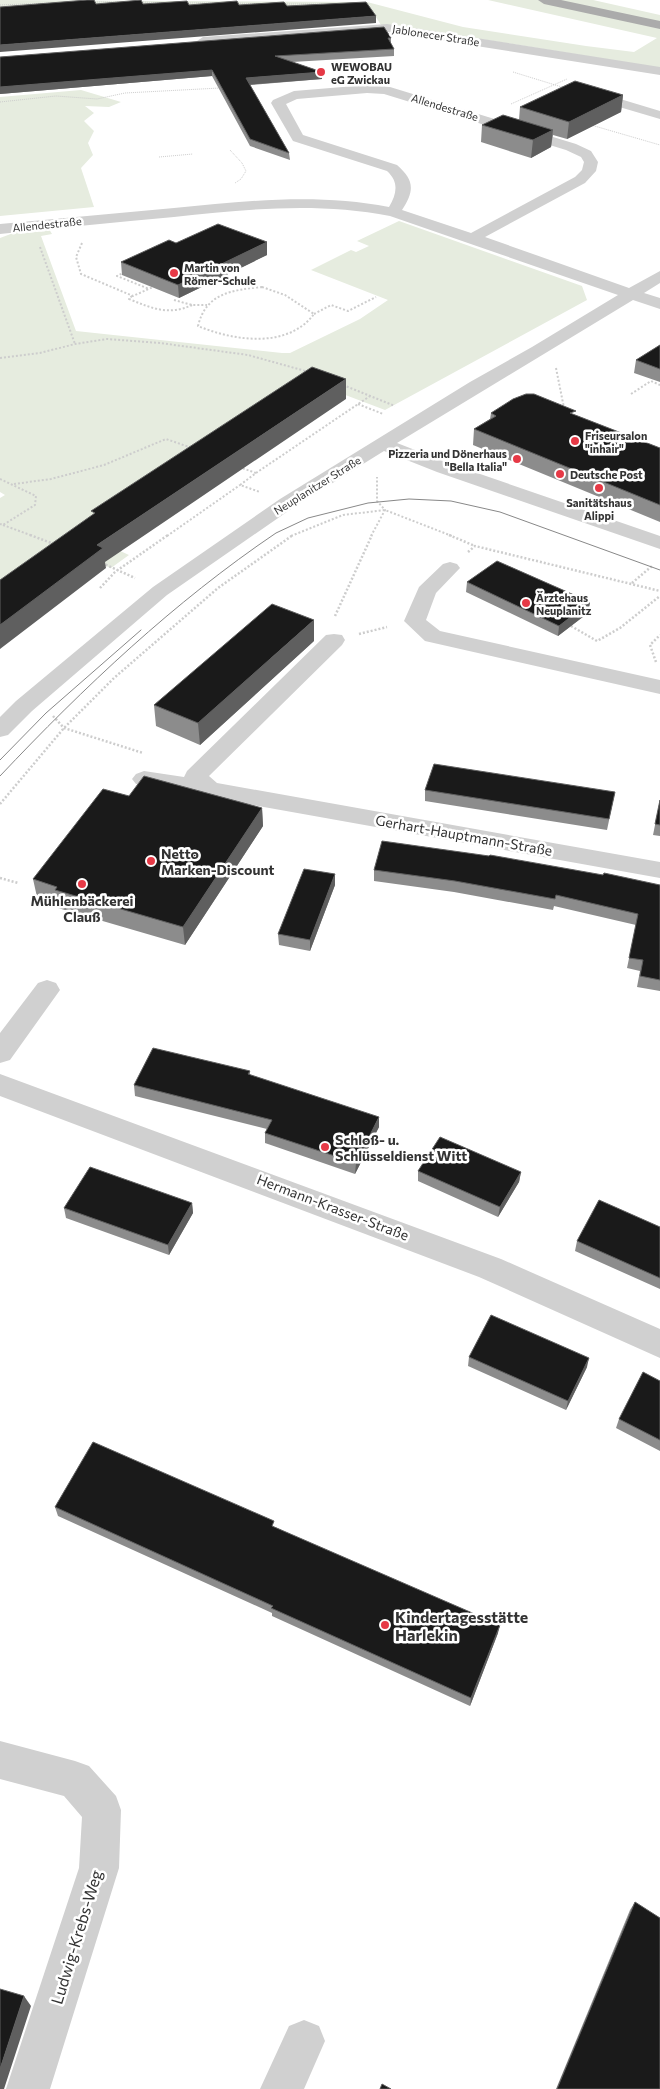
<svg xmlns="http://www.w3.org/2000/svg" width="660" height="2089" viewBox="0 0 660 2089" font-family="Commissioner,sans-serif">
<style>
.green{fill:#e6ecdf}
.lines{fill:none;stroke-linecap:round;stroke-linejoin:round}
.path-far2{stroke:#cdcdcd;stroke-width:1;stroke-dasharray:1 1;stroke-linecap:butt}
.path-far1{stroke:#cdcdcd;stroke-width:2;stroke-dasharray:2 2;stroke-linecap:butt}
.path{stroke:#cdcdcd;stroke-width:2.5;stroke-dasharray:2 2;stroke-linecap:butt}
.minor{fill:#d0d0d0;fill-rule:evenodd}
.major{fill:#ababab;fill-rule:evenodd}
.tram{stroke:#888;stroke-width:1}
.wall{fill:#8c8c8c}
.shaded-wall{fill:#5f5f5f}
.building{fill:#1a1a1a;stroke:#5f5f5f}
.poi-dot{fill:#e63946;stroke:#fff;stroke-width:2}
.labels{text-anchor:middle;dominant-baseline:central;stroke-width:5;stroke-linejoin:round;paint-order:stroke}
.far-street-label{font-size:11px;fill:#333;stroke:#fff}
.far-poi-label{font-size:11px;font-weight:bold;fill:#333;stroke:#fff;text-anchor:start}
.street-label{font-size:14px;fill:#333;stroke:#fff}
.poi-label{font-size:14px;font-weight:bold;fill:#333;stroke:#fff;text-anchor:start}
.near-poi-label{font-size:16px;font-weight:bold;fill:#333;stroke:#fff;text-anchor:start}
.near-street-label{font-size:16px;fill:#333;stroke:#fff}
</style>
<rect width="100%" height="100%" fill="#fff"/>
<path class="green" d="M0,0L367,2L463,27L586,46L634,52L657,38L488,0H593L660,15V68L401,26L381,25L370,8L0,9Z
M81,90L121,102L109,107L85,106L94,113L84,121L94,131L88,143L93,155L81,168L94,207L0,216V97Z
M399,221L582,286L587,300L385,410L319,385L139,487L72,529L129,555L111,568L50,545L0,581V498L5,495L0,492V238L16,232L49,229L52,234L41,236L76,331L282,353H290L360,319L388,300L311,270L351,250L356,252L369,246L357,241Z"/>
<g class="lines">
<path class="path-far2" d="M91,2H119
M141,2L167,3
M186,3H214
M236,3L262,4
M283,4H322
M0,5L49,3
M362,60L364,68
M513,72L565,88
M0,102L56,96L97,99L125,93L220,88
M511,104L567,79
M591,125L660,145
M230,150L242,163L246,171L241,179L235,183
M159,157L193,154"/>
<path class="path-far1" d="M82,243L76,257L81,274L133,296L153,287
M40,247L75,344
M125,272L117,276L149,289
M262,287L285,295L314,314C288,349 234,341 198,326C206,293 232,290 262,287Z
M132,296L129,299C151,308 169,316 192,305
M174,300L192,305H207
M314,314L331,305L348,311L376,297
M0,358L40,353L75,344L107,339L160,343L248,355L309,372
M556,368L564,408
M343,385L395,406
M631,394L651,381L660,385
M358,404L383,414
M239,467L256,473L240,485L260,492
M256,473L370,396
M0,479L36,496L35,505L3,525L0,524
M14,484L51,479L104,465L166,439L192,448
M3,525L33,536
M167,536L240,485
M291,536L343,515L385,510L452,536
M371,536L385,510L377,501V477"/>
<path class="path" d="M30,535L54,544
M449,535L475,546
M468,552L475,546L660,591
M102,563L135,578
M632,583L652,566
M100,588L115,572L168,535
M335,616L372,535
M571,626L597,641L620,628L660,596
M359,634L387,627
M656,662L650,645L660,635
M53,716L64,728L143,753
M0,804L64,728L114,678L218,588L293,535
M0,878L18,883"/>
<path class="minor" d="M387,24L660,67V75L387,32L203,45L197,41L203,37Z
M367,85L390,87L576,144L591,151L598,162L596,171L585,183L485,237L629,288L660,271V283L644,293L660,298V309L633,300L397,443L451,464L660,536V549L437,472L384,451L294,507L167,595L32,711L8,735L0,737V717L16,701L153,587L280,499L470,382L532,347L618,295L390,216C318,202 246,209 174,217C116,222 58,228 0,234V224C58,219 116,213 174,208C246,201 317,193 389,207C397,193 399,182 387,171L293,141L271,103L273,100L294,91ZM367,93L384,94L566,150L581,157L584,162L582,170L575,177L471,233L402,210C415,190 414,180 397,165L303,135L286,104L297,99Z
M587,89L660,111V119L582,96L580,93Z
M450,562L457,564L460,568L436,593L426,620L440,631L660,680V694L425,641L404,621L419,587L443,564Z
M334,634L342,635L345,640L342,645L209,776L217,783L660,862V878L136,784L132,779L136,774L144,771L184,777L187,771L326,635Z
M47,980L56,983L60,990L10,1060L0,1063V1033L38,983Z
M0,1074L501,1259L660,1329V1358L479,1277L0,1096Z
M0,1741L75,1761L89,1766L116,1796L121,1810L119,1868L50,2089H6L79,1868L82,1817L64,1796L0,1779Z
M304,2020L319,2026L325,2041L304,2089H260L289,2026Z"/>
<path class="major" d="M538,0H561L660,21V29L544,4Z"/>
<path class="tram" d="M0,760L46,713L141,630
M0,776C84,687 174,602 276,533L308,518L368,503L409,499L451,501L500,512L660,570"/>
</g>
<path class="wall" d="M391,38V44L394,49V56L292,62L322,72V79L250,85L289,153L290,160L250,146L212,76L0,94V57Z
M623,95L621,112L567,139L553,135L551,147L531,158L481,142L482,125L519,120L520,107Z
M267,242V255L179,298L122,275L121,262Z
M660,345V382L634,373L636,360Z
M491,413L575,415L660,448V522L473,445L474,429L490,419Z
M467,582L590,602L588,613L558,636L466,592Z
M314,641L200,745L156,726L154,705Z
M425,790L615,792L607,830L425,801Z
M129,796L262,808L263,826L185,945L58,908L57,903L37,897L33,879Z
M660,800V836L653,835Z
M374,870L660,885V991L637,987L640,971L627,968L636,925L554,906L553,910L454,892L374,881Z
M335,874V885L310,951L279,945L278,934Z
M250,1071V1075L379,1127L355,1174L265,1143V1133L267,1129L135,1096L134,1085Z
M418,1171L521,1172L519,1182L498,1217L418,1181Z
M192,1203L193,1213L169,1255L66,1218L64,1208Z
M660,1227V1289L575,1251L577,1241Z
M469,1357L587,1367L566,1410L468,1366Z
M660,1381V1451L616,1428L619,1419Z
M55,1507L275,1527L498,1633L470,1706L272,1616V1613L58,1516Z
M635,1902L660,2089H556L630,1910Z"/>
<path class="shaded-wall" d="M376,16V23L0,52V45Z
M212,70V76L0,94V87Z
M322,72V79L246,85V78Z
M623,95L621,112L567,139L569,122Z
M553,130L551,147L531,158L533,140Z
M267,242V255L179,298L178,285Z
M346,379V399L105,562L106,568L0,649V625L97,545Z
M590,602L588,613L558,636L559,626Z
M314,620V641L200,745L198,723Z
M262,808L263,826L185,945L183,927Z
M335,874V885L310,951V940Z
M379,1117V1127L355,1174L356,1163Z
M521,1172L519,1182L498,1217L500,1207Z
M192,1203L193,1213L169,1255L168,1245Z
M589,1358L587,1367L566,1410L568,1401Z
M500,1625L498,1633L470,1706L471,1698Z
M24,1996L31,2006L4,2089H0V2069Z"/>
<path class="building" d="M87,0H94L96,4L141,0L143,4L187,1L189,5L237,1L239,5L284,2L287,6L366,2L376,16L0,45V7Z
M384,27L391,38H388L394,49L275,56L322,72L246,78L289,153L250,139L212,70L0,87V57Z
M575,81L623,95L569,122L520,107Z
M503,115L553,130L533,140L482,125Z
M218,224L267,242L178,285L121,262L169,240L176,243Z
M660,345V369L636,360Z
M312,367L346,379L97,545L103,548L0,625V580L95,513L91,511Z
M526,394H534L576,411L570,413L660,448V505L474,429L496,416L491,413L513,399Z
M497,561L590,602L559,626L467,582Z
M272,604L314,620L198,723L154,705Z
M434,764L615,792L609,819L425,790Z
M144,776L262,808L183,927L55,890L57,887L33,879L103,789L129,796Z
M660,800V825L655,824Z
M382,841L489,856L490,855L603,875L604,873L660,885V980L640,976L643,960L629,958L638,914L556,895L555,899L455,881L374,870Z
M304,869L335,874L310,940L278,934Z
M153,1048L250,1071L248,1074L379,1117L356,1163L265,1133L272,1120L134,1085Z
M440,1137L521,1172L500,1207L418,1171Z
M90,1167L192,1203L168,1245L64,1208Z
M599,1200L660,1227V1278L577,1241Z
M491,1315L589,1358L568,1401L469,1357Z
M643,1372L660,1381V1440L619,1419Z
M93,1442L274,1521L272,1526L500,1625L471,1698L271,1608L273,1606L55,1507Z
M635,1902L660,1918V2089H557Z
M0,1989L24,1996L0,2069Z
M382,2084L391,2089H380Z"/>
<g class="poi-dot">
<circle cx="321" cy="72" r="5"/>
<circle cx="174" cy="273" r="5"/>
<circle cx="575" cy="441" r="5"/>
<circle cx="517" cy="459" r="5"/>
<circle cx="560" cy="474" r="5"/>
<circle cx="599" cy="488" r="5"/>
<circle cx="526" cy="603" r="5"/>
<circle cx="151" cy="861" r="5"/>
<circle cx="82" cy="884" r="5"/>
<circle cx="325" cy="1147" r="5"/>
<circle cx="385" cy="1625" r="5"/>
</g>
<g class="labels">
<g class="far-street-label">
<text transform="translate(436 35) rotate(9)">Jablonecer Straße</text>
<text transform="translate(445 107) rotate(17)">Allendestraße</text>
<text transform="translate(47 224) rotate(-6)">Allendestraße</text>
<text transform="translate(317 485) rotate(-32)">Neuplanitzer Straße</text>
</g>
<g class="far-poi-label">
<text x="331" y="66">WEWOBAU<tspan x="331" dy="13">eG Zwickau</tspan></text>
<text x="184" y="267">Martin von<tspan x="184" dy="13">Römer-Schule</tspan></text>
<text x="585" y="435">Friseursalon<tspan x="585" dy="13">"inhair"</tspan></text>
<text x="507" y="453" text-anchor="end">Pizzeria und Dönerhaus<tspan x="507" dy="13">"Bella Italia"</tspan></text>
<text x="570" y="474">Deutsche Post</text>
<text x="599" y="502" text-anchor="middle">Sanitätshaus<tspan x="599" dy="13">Alippi</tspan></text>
<text x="536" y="597">Ärztehaus<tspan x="536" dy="13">Neuplanitz</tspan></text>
</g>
<g class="street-label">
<text transform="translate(464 835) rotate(10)">Gerhart-Hauptmann-Straße</text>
<text transform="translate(333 1207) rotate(21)">Hermann-Krasser-Straße</text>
</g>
<g class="poi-label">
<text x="161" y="853">Netto<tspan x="161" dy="16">Marken-Discount</tspan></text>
<text x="82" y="900" text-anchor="middle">Mühlenbäckerei<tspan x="82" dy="16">Clauß</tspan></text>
<text x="335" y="1139">Schloß- u.<tspan x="335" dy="16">Schlüsseldienst Witt</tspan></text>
</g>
<g class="near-poi-label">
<text x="395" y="1616">Kindertagesstätte<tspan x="395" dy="18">Harlekin</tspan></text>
</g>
<g class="near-street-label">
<text transform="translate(76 1937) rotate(-73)">Ludwig-Krebs-Weg</text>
</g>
</g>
</svg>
